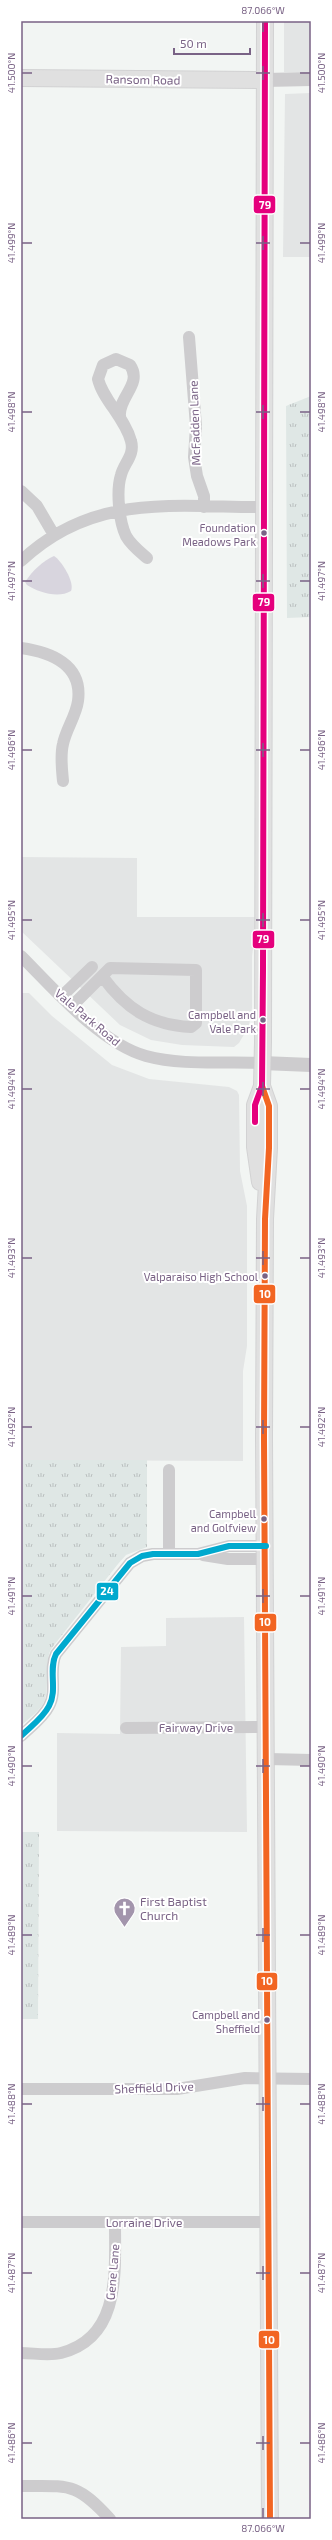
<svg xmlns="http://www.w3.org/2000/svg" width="332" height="2540" viewBox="0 0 332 2540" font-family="'Exo 2',sans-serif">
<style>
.built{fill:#e3e5e5}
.grass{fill:url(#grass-tufts)}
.water{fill:#d8d5de}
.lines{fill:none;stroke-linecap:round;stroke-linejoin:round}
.secondary-casing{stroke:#d2d2d3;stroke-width:18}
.minor{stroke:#cdccce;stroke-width:12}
.tertiary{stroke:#cdccce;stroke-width:14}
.secondary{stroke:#e0e0e0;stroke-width:16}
.bus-1-casing{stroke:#fff;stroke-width:9}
.bus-2-casing{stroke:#fff;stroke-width:9}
.bus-3-casing{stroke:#fff;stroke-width:9}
.bus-1{stroke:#f26522;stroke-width:6}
.bus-2{stroke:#e5007d;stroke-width:6}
.bus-3{stroke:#00a9ce;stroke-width:6}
.ticks{fill:none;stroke:#796285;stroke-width:1.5}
.bus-dot{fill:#796285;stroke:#fff;stroke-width:1.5}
.labels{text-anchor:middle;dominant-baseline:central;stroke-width:4;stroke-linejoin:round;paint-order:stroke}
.bus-label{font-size:11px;fill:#796285;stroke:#fff;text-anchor:end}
.street-label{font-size:12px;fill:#796285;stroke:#fff}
.poi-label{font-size:12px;fill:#796285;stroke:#fff;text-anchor:start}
.line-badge{stroke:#fff;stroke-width:1.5}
.badge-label{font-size:11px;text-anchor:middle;font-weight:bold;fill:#fff}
.neatline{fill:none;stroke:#796285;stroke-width:1.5}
.ticks-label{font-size:10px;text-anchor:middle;fill:#796285}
</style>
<defs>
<pattern id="grass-tufts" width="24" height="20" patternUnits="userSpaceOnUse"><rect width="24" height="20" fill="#dfe7e5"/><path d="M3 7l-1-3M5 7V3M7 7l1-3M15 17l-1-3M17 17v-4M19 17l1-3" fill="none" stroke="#babfbf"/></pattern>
</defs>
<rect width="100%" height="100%" fill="#f2f5f3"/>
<path class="built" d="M284,21H311V72H284Z
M311,93V257H283L285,94Z
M21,857L137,858V917H257L252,956V1008L249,1026L239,1043L234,1047L182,1045L151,1040L120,1025L21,931Z
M21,993H29L52,1016L112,1065L149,1079L229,1087L237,1091L239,1095L240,1171L247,1206V1346L243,1371V1461L21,1460Z
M244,1617L247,1832L57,1831V1733L120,1734L121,1647L166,1646V1618Z"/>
<path class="grass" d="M311,396V617L287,618L286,406Z
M21,1460H147V1547L126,1555L118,1564L51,1649C43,1666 51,1690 43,1704C38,1712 28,1719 21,1726Z
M21,1832H39L38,2019H21Z"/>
<path class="water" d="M54,556C61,560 75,582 71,591C58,599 38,592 27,585L25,582C33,570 43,561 54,556Z"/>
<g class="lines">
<defs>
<path id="secondary" d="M21,78L265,80
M262,1086L269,1106V1148L265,1219L264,1438L270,2519
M260,1182L255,1147V1105L262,1086L263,1042L265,21"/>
</defs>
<use href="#secondary" class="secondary-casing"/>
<path class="minor" d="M189,337L196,426L194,457L197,476L204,496V507
M120,416C118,397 143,384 130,365L116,359L103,365L98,379C103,400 125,418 131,441C135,455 124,463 121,475C116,491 119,521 126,536C131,545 140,552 147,558
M21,491L37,506L54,535
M21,561C93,493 172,507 263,507
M21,648C50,652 83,664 78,701C76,716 66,729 63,744C60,756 62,769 63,781
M21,956C54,989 100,1043 146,1056C183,1066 225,1061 262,1063
M62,996L92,967
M72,1006C85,993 98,980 110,968L196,970V1023L191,1027C151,1025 126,1009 102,976
M169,1470V1554
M203,1555L228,1559H266
M126,1728L267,1727
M21,1736C30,1727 43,1718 49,1706C58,1690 48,1670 56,1654L130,1563L142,1556L153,1554H198L229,1546H266
M268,1759L311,1760
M21,2089H177L245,2078L311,2079
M21,2222H268
M21,2353C33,2353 49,2356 61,2353C121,2338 115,2272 115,2222
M21,2486C70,2486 76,2482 110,2519"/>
<path class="tertiary" d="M265,80L311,79
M262,1063L311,1065"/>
<use href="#secondary" class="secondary"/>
<defs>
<path id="bus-1" d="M262,1086L269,1106V1148L265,1219L264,1438L270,2519"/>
<path id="bus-2" d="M255,1122V1105L262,1086L263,970L265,21"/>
<path id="bus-3" d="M21,1736C30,1727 43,1718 49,1706C58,1690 48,1670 56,1654L130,1563L142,1556L153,1554H198L229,1546H266"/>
</defs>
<use href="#bus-1" class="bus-1-casing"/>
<use href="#bus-2" class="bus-2-casing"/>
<use href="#bus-3" class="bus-3-casing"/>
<use href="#bus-1" class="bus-1"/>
<use href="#bus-2" class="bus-2"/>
<use href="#bus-3" class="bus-3"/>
</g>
<path class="ticks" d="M263,22V32M263,66V80M22,73H32M256,73H270M300,73H310M263,236V250M22,243H32M256,243H270M300,243H310M263,405V419M22,412H32M256,412H270M300,412H310M263,574V588M22,581H32M256,581H270M300,581H310M263,743V757M22,750H32M256,750H270M300,750H310M263,913V927M22,920H32M256,920H270M300,920H310M263,1082V1096M22,1089H32M256,1089H270M300,1089H310M263,1251V1265M22,1258H32M256,1258H270M300,1258H310M263,1420V1434M22,1427H32M256,1427H270M300,1427H310M263,1589V1603M22,1596H32M256,1596H270M300,1596H310M263,1759V1773M22,1766H32M256,1766H270M300,1766H310M263,1928V1942M22,1935H32M256,1935H270M300,1935H310M263,2097V2111M22,2104H32M256,2104H270M300,2104H310M263,2266V2280M22,2273H32M256,2273H270M300,2273H310M263,2436V2450M22,2443H32M256,2443H270M300,2443H310M263,2508V2518"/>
<defs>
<symbol id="church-pin" viewBox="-11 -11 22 30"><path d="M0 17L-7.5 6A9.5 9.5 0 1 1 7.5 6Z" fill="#a395ac" stroke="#fff"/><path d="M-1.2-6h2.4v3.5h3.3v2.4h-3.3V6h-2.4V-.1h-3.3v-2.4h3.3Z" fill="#fff"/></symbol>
</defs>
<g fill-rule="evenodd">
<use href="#church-pin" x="112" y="1896" width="25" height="34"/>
</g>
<g class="bus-dot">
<circle cx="264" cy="533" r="3.5"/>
<circle cx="263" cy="1020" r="3.5"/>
<circle cx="265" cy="1276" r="3.5"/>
<circle cx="264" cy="1519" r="3.5"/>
<circle cx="267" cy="2020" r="3.5"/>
</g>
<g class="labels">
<g class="bus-label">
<text x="256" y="527">Foundation<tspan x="256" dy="14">Meadows Park</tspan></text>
<text x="256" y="1014">Campbell and<tspan x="256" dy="14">Vale Park</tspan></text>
<text x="258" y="1276">Valparaiso High School</text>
<text x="256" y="1513">Campbell<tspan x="256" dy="14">and Golfview</tspan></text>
<text x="260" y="2014">Campbell and<tspan x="260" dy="14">Sheffield</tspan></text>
</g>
<g class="street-label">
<text transform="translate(143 79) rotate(1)">Ransom Road</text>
<text transform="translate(194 423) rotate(-92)">McFadden Lane</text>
<text transform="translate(88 1017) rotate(40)">Vale Park Road</text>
<text x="196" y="1727">Fairway Drive</text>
<text transform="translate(154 2087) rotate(-2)">Sheffield Drive</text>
<text x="144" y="2222">Lorraine Drive</text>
<text transform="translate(112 2272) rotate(-85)">Gene Lane</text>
</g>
<g class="poi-label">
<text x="140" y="1901">First Baptist<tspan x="140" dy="14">Church</tspan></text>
</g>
</g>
<g class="line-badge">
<rect x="253" y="195" width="23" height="19" rx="4" fill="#e5007d"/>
<rect x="252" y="593" width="23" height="19" rx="4" fill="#e5007d"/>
<rect x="252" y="930" width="23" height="19" rx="4" fill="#e5007d"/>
<rect x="253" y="1284" width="23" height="20" rx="4" fill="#f26522"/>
<rect x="96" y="1582" width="23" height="19" rx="4" fill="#00a9ce"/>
<rect x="254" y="1613" width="23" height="19" rx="4" fill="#f26522"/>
<rect x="256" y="1972" width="22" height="19" rx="4" fill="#f26522"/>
<rect x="258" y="2330" width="22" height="19" rx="4" fill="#f26522"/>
</g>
<g class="badge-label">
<text x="265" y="209">79</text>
<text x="264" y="606">79</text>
<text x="263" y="943">79</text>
<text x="265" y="1298">10</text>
<text x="107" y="1595">24</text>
<text x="265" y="1626">10</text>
<text x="267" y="1985">10</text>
<text x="269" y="2344">10</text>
</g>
<rect width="332" height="2540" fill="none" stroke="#ffffff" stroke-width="44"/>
<path d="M174 48v6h76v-6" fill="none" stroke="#796285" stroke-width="2"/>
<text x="180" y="48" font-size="12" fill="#796285" stroke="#ffffff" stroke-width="3" paint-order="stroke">50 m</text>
<rect x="22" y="22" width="288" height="2496" class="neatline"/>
<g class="ticks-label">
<text x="263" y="14">87.066°W</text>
<text transform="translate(11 73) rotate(-90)" y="4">41.500°N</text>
<text transform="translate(321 73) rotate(-90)" y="4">41.500°N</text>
<text transform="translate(11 243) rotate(-90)" y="4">41.499°N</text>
<text transform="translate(321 243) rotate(-90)" y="4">41.499°N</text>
<text transform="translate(11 412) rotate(-90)" y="4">41.498°N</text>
<text transform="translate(321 412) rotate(-90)" y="4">41.498°N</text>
<text transform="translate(11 581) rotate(-90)" y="4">41.497°N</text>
<text transform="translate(321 581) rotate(-90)" y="4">41.497°N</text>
<text transform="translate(11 750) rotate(-90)" y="4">41.496°N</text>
<text transform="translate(321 750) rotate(-90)" y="4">41.496°N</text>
<text transform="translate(11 920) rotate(-90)" y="4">41.495°N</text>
<text transform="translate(321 920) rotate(-90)" y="4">41.495°N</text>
<text transform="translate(11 1089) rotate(-90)" y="4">41.494°N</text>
<text transform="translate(321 1089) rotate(-90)" y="4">41.494°N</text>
<text transform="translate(11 1258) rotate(-90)" y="4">41.493°N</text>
<text transform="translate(321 1258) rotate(-90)" y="4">41.493°N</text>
<text transform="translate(11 1427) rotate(-90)" y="4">41.492°N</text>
<text transform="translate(321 1427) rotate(-90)" y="4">41.492°N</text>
<text transform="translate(11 1596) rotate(-90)" y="4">41.491°N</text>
<text transform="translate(321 1596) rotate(-90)" y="4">41.491°N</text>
<text transform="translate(11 1766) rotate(-90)" y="4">41.490°N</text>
<text transform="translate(321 1766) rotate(-90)" y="4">41.490°N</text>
<text transform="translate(11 1935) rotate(-90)" y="4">41.489°N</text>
<text transform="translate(321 1935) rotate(-90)" y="4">41.489°N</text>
<text transform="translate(11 2104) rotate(-90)" y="4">41.488°N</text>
<text transform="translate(321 2104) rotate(-90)" y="4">41.488°N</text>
<text transform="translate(11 2273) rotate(-90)" y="4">41.487°N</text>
<text transform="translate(321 2273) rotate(-90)" y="4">41.487°N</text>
<text transform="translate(11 2443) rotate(-90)" y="4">41.486°N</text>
<text transform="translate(321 2443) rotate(-90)" y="4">41.486°N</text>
<text x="263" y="2532">87.066°W</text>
</g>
</svg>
